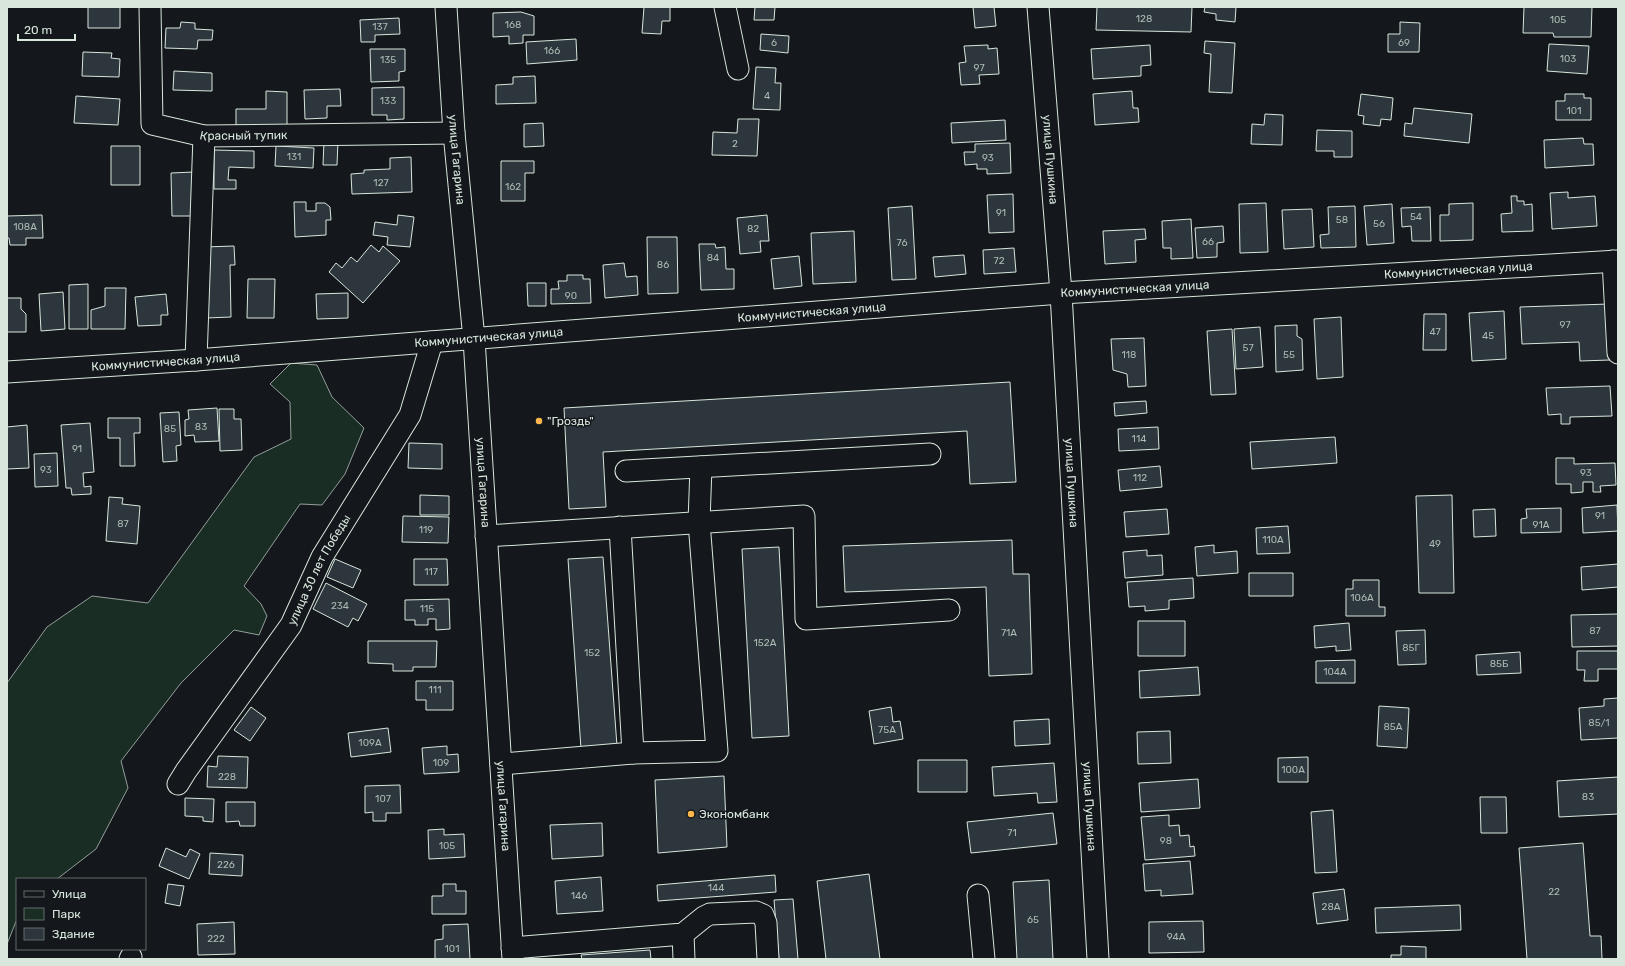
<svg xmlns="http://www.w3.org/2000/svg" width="1625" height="966" viewBox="0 0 1625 966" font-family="Rubik,sans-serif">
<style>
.green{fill:#1a2d24;stroke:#939e99}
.building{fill:#2c363c;stroke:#d8e6dc}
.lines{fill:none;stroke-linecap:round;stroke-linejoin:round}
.minor-casing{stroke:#d8e6dc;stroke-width:23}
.minor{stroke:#14181c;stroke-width:21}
.poi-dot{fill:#ffb74d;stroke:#14181c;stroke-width:1.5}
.labels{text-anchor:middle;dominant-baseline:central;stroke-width:3;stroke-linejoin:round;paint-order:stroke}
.number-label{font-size:10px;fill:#adbab4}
.street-label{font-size:12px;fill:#d8e6dc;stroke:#14181c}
.poi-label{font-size:12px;fill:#d8e6dc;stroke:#14181c;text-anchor:start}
</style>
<rect width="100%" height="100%" fill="#14181c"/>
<path class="green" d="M291,363L317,365L332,397L364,428L345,474L322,505L300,504L244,586L261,604L267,616L259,635L234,630L181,683L121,761L128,788L96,849L57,879H17V919L7,944V683L47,627L92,596L148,603L254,457L291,439L290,402L270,384Z"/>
<path class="building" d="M88,7H120V28H88Z
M644,7H670V21H662L661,34L642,33Z
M755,7H775L774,20H754Z
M973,7H994L996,26L975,28Z
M1097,7H1192L1191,32L1096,30Z
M1205,7H1236L1235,22L1216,20V14L1204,12Z
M1524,7H1592L1591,37H1554L1553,33H1523Z
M521,12L534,16V35H523V43L509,44V36L493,37V13Z
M399,18L400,34L375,35V42H361L360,20Z
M181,22L195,23V29L213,30L212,40H198L197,49L165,48L166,28H180Z
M1400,22L1420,23L1419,52H1388V34H1400Z
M761,34L789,36L788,53L760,50Z
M576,39L577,60L527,64L526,42Z
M1205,41L1235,43L1232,93L1209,92L1211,54L1204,53Z
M1549,44L1589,46L1587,74L1547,71Z
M988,45V49L997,48L999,74L979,75L980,84L961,85L959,63L966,62L964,46Z
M1150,45L1151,65L1141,66V76L1093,79L1091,49Z
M370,49H405V71L399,72V81L371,82Z
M83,52L112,53L111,58L120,59L119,77L82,76Z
M756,67L776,68L775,83H781L780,110L753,109Z
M174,71L212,73V91L173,90Z
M535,76L536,103L496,104V85L513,84V77Z
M404,87V119L387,120V115H372V88Z
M340,89L341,106H327V118L305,119L304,90Z
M266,91L287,92V126H236V109H266Z
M1132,91L1133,108H1138L1139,122L1095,125L1093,94Z
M1361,94L1393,98L1391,120L1381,119L1380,126L1363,124L1364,116L1358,115Z
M1565,94H1584V98H1591V120H1556V101H1565Z
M76,96L120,99L118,125L74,123Z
M1414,108L1472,114L1469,143L1404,136L1405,123L1412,124Z
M1265,114L1283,115L1282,145L1251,144L1252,124L1264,125Z
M738,119H759L757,156L712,155L713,132L737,133Z
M1005,120L1006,140L952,143L951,123Z
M543,123L544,146L524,147V124Z
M1317,130L1352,131V157H1334V151H1316Z
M1583,138L1584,144H1593L1594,165L1545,168L1544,140Z
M324,141H338L337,165H323Z
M1010,143L1011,173L987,174V169H977V164L965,165L964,152H975V144Z
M111,146H140V185H111Z
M276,146L314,148L313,168L275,166Z
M214,150L254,151V168L229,167L228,180H236V189H214Z
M411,157L412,192L352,194L351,174L364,173V170L390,169V158Z
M501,161H534V173H525V201H501Z
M194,172L195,216H172L171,173Z
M1568,192V198L1595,196L1597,226L1552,229L1550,193Z
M1013,194L1014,232L989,233L987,195Z
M1511,196H1517V201H1524V205L1532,204L1533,231L1502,232L1501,214L1512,213Z
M294,202H306V211H316V203H325L330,207L331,220H326V235L295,237Z
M1266,203L1268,252L1240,253L1239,204Z
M1473,203V240L1440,241V215H1449V204Z
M1392,204L1394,243L1367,245L1364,206Z
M912,206L916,279L892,280L888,208Z
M1355,206L1356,247L1321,248L1320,235L1329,234L1328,207Z
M1430,207L1431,241H1412L1411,226L1402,227L1401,208Z
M1312,209L1314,247L1284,249L1282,210Z
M42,215L43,238H26V245H10L9,238H7V216Z
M398,215L414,217L410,247L387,245L388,237L373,235L375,222L397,225Z
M767,215L769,241H760L761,252L740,254L737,218Z
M1191,219L1193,258L1171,259V248H1163L1162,221Z
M1223,226L1224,242L1217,243V257L1197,258L1195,228Z
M1145,229L1146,239L1135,240L1136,262L1105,264L1103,231Z
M854,231L856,282L813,284L811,233Z
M647,237H677L678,293L648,294Z
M699,244H715L716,248L725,247L726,269H734V289L701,290Z
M371,245L379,252L383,246L400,261L363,303L329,272L336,263L342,268L351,257L357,262Z
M234,246L235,265H230L231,317L206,318L204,247Z
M1014,248L1016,272L984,274L983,250Z
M964,255L966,274L935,277L933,257Z
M799,256L802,286L774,289L771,259Z
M624,263L626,277L637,276L638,295L605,298L603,265Z
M567,275H583V279H590L591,303L551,304V289H559L558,281H567Z
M248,279H275L274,318H247Z
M527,283H546V306H528Z
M88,284V329H69V285Z
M105,288H126L125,329H91V310L105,306Z
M63,292L65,329L41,331L39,294Z
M348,293V318L317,319L316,294Z
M166,294L168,315H161V325L138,326L135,297Z
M7,298H21V309L26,314V332H7Z
M1609,304L1610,360L1580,361L1579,342L1522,344L1520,307Z
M1504,311L1506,359L1472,361L1469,313Z
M1424,314H1446V350H1423Z
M1341,317L1343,377L1317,379L1314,319Z
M1297,325V336L1302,339L1303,370L1276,372L1275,326Z
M1260,327L1263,367L1236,369L1234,329Z
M1232,329L1236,394L1211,395L1207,331Z
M1144,338L1146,386L1128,387L1127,374L1113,370L1111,339Z
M1010,382L1016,482L970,484L967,431L603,452L606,507L569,509L564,408Z
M1610,386L1612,416L1570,417V424H1561V414L1548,415L1546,388Z
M1146,401L1147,413L1115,416L1114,403Z
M217,408L219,441L195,442L194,435L185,436V420L189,419L188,410Z
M219,409H234V419H241L242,450L220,451Z
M179,412L181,445L176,446L177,461L163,462L160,413Z
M108,418H140V433H134L135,466H120V438H108Z
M90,423L94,472L83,473L84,487L91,486V494L72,495L71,488H66L61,425Z
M27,425L29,468L7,469V427Z
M1158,427L1159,449L1119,451L1118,429Z
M1335,437L1337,463L1252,469L1250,442Z
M409,443L442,444V469L408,468Z
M57,453L58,486L35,487L34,454Z
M1556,458H1574V464L1615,463L1616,485L1600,486L1601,492H1593V482H1583V492L1571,493V484H1556Z
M1160,466L1162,487L1120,491L1118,470Z
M420,495L449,496V515H420Z
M1452,495L1454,593H1419L1416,496Z
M109,497L123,498L122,504L140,506L137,544L106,541Z
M1617,505L1618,531L1583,533L1582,508Z
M1561,508V532L1521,533V519L1527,518L1526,509Z
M1167,509L1169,534L1126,537L1124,512Z
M1495,509L1496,536L1474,537L1473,510Z
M403,516L449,517L448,543L402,542Z
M1288,526L1290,553L1257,554L1256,528Z
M1012,540L1013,574H1029L1032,674L989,676L986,587L845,592L843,546Z
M1214,545V553L1237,551L1238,573L1197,576L1195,547Z
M779,547L789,736L752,738L742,549Z
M1147,550V556L1162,555L1163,575L1125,578L1123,552Z
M603,557L617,746L581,749L568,559Z
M335,559L361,570L353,588L327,577Z
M414,559H447L448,585H414Z
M1618,564V587L1582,590L1581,567Z
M1249,573H1293V596H1249Z
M1193,578L1194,598L1169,600V609L1145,611V606L1129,607L1127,582Z
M1353,580H1379V607H1385V616H1346V589H1353Z
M326,583L367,604L358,621L353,618L348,627L313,609Z
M449,599L450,629L436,630V619H428V625H415V620H405V600Z
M1618,614V646L1572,647L1571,615Z
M1138,621H1185V656H1138Z
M1349,623L1351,650L1336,651V646L1315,648L1314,626Z
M1425,630L1426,664L1398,665L1396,631Z
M368,641H437L436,667H413V671H393V664L368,663Z
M1577,651H1618V669H1598V681H1584L1585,670H1577Z
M1520,652L1521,673L1477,675L1476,655Z
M1355,660V683H1316V661Z
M1198,667L1200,695L1140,698L1139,671Z
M416,681H453V710H426V700H416Z
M1618,698V738L1581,740L1579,708L1604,706V699Z
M1379,706L1409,708L1407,748L1377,746Z
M251,707L266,718L250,741L234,730Z
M891,707L893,722L900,721L903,739L874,744L869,711Z
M1049,719L1050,744L1015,746L1014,721Z
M388,728L391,752L351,757L348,733Z
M1170,731L1171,763L1138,764L1137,732Z
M447,746V755L458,754L459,772L424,774L422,748Z
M218,756L248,757L247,788L207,787L208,766L217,767Z
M1308,757V782H1278V758Z
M918,760H967V792H918Z
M1054,763L1057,802L1038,803L1037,793L994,796L992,767Z
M724,776L727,847L658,853L655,780Z
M1618,777V814L1559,817L1557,781Z
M1198,779L1200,808L1141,812L1139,783Z
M400,785L401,813H386V821H373V812L365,813V786Z
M1480,797H1506L1507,833H1481Z
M185,798L214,799L213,822L203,821V817L185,816Z
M226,802H255V826H240L239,821L226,822Z
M1333,810L1337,872L1315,873L1311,812Z
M1053,813L1057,844L971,853L967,822Z
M1169,815V826L1179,825L1180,836L1189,835L1190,847L1194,846L1195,856L1145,860L1141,817Z
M602,823L603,856L552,859L550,825Z
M444,829V835L464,834L465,857L429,859L428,830Z
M1583,843L1590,936H1601L1602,959H1527L1519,848Z
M166,848L186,857L190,849L200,854L189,879L159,866Z
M210,853L243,855L242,876L209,874Z
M1190,861L1193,894L1161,896V890L1145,891L1143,864Z
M869,874L880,959H826L817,881Z
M775,875L776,892L658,901L657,885Z
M601,877L603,911L557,914L555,881Z
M1049,880L1053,959H1017L1013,882Z
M168,884L184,886L180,906L165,903Z
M443,884H456V891H466V914H432V896H443Z
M1344,889L1348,920L1317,924L1313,893Z
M793,899L798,959H779L774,900Z
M1460,905L1461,930L1376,933L1375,908Z
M1203,921L1204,952L1149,953V922Z
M234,922L235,954L198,955L197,924Z
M468,924L470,959H435V940L443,939V925Z
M1401,946L1426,947V959H1391V955H1401Z
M650,950L651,959H582L581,955Z"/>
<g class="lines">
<defs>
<g id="minor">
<path id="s1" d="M150,7L152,124L204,136L454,133"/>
<path id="s2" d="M446,7L454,133L474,339L513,959"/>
<path d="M725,7L738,69"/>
<path id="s3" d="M1038,7L1061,293L1098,959"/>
<path d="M1613,261L1618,353"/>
<path d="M196,360L204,136"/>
<path id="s4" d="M7,372L196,360L1061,293L1618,261"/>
<path d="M626,471L930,454"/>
<path d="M620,527L633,753"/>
<path d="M486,536L804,516L806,619L949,610"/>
<path d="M501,764L633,753L717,751L699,522L701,467"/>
<path id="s5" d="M178,784L186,771L291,625L322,557L410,415L432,342"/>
<path d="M978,895L984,959"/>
<path d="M683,934L684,959"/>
<path d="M512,948L683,934L704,917L710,914L756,912L763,915L766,923L768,959"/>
<path d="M130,959L131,957"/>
</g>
</defs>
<use href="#minor" class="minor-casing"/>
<use href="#minor" class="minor"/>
</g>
<g class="poi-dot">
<circle cx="539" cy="421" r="4"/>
<circle cx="691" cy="814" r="4"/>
</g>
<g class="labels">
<g class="number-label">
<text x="1144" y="19">128</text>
<text x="1558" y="20">105</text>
<text x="513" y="25">168</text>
<text x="380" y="27">137</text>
<text x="774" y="43">6</text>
<text x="1404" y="43">69</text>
<text x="552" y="51">166</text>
<text x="1568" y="59">103</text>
<text x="388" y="60">135</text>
<text x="979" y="68">97</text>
<text x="767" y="96">4</text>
<text x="388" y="101">133</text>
<text x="1574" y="111">101</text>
<text x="735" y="144">2</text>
<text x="294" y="157">131</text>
<text x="988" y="158">93</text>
<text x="381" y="183">127</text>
<text x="513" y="187">162</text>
<text x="1001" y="213">91</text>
<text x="1416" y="217">54</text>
<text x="1342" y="220">58</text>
<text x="1379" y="224">56</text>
<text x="25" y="227">108А</text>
<text x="753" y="229">82</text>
<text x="1208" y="242">66</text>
<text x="902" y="243">76</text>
<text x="713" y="258">84</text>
<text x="999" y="261">72</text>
<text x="663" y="265">86</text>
<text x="571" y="296">90</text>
<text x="1565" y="325">97</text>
<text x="1435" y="332">47</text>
<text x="1488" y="336">45</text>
<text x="1248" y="348">57</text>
<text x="1129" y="355">118</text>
<text x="1289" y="355">55</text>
<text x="201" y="427">83</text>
<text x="170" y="429">85</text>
<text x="1139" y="439">114</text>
<text x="77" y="449">91</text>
<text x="46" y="470">93</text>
<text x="1586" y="473">93</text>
<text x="1140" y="478">112</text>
<text x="1600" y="516">91</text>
<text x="123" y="524">87</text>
<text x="1541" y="525">91А</text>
<text x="426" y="530">119</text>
<text x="1273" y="540">110А</text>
<text x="1435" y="544">49</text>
<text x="431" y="572">117</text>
<text x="1362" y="598">106А</text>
<text x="340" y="606">234</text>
<text x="427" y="609">115</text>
<text x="1595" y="631">87</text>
<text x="1009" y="633">71А</text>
<text x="765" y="643">152А</text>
<text x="1411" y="648">85Г</text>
<text x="592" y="653">152</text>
<text x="1499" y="664">85Б</text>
<text x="1335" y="672">104А</text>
<text x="435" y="690">111</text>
<text x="1599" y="723">85/1</text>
<text x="1393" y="727">85А</text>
<text x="887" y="730">75А</text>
<text x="370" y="743">109А</text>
<text x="441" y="763">109</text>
<text x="1293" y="770">100А</text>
<text x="227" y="777">228</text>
<text x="1588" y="797">83</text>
<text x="383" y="799">107</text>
<text x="1012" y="833">71</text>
<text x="1166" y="841">98</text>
<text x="447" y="846">105</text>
<text x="226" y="865">226</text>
<text x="716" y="888">144</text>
<text x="1554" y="892">22</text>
<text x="579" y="896">146</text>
<text x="1331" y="907">28А</text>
<text x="1033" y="920">65</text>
<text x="1176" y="937">94А</text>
<text x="216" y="939">222</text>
<text x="452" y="949">101</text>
</g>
<g class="street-label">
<text stroke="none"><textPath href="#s1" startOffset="210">Красный тупик</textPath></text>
<text stroke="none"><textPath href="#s3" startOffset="153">улица Пушкина</textPath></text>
<text stroke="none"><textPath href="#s2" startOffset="153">улица Гагарина</textPath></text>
<text stroke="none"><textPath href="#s4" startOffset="1455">Коммунистическая улица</textPath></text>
<text stroke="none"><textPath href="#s4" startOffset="1131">Коммунистическая улица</textPath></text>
<text stroke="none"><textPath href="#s4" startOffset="807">Коммунистическая улица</textPath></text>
<text stroke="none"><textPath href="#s4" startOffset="483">Коммунистическая улица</textPath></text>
<text stroke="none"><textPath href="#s4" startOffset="159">Коммунистическая улица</textPath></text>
<text stroke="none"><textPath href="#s2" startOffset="477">улица Гагарина</textPath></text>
<text stroke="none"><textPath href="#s3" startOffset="477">улица Пушкина</textPath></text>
<text stroke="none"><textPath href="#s5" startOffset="257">улица 30 лет Победы</textPath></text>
<text stroke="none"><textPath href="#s2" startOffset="801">улица Гагарина</textPath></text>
<text stroke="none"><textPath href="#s3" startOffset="801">улица Пушкина</textPath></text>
</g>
<g class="poi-label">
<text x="547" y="421">"Гроздь"</text>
<text x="699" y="814">Экономбанк</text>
</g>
</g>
<rect width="1625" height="966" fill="none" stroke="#d8e6dc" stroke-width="16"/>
<rect x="16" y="878" width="130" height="72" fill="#14181c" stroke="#626a69"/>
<rect x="24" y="891" width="20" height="6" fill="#14181c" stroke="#626a69"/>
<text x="52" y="898" font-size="12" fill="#d8e6dc">Улица</text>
<rect x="24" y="908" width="20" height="12" fill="#1a2d24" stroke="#626a69"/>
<text x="52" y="918" font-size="12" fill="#d8e6dc">Парк</text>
<rect x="24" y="928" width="20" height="12" fill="#2c363c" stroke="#626a69"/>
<text x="52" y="938" font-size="12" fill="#d8e6dc">Здание</text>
<path d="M18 34v6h57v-6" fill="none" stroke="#d8e6dc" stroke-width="2"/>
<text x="24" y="34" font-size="12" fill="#d8e6dc" stroke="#14181c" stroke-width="3" paint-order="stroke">20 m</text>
</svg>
